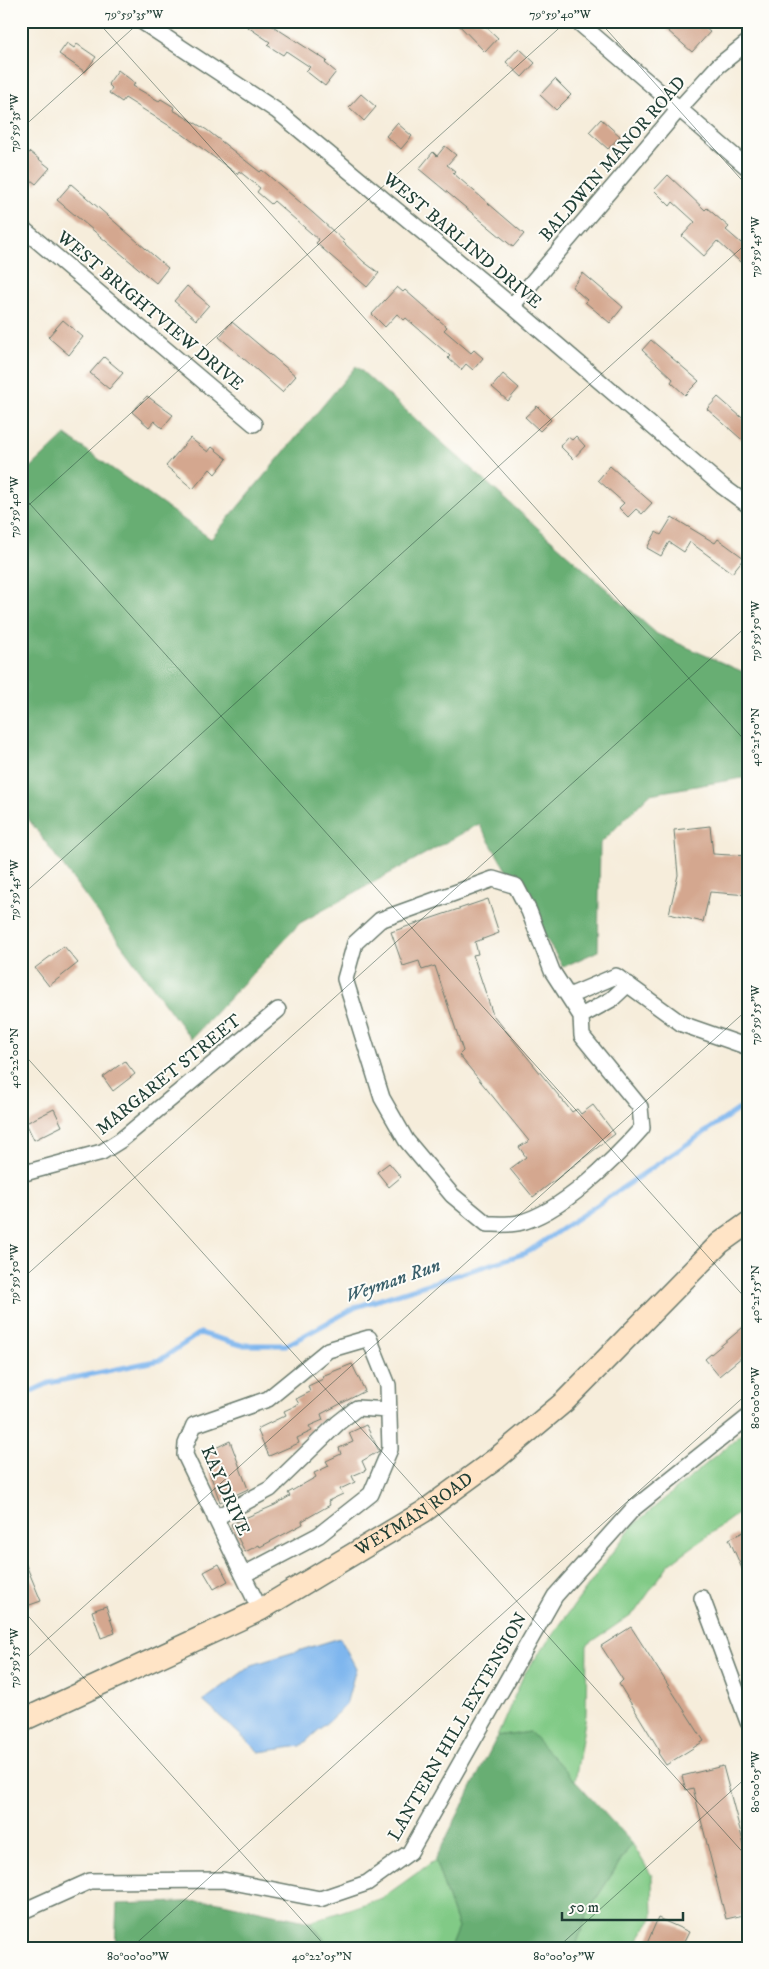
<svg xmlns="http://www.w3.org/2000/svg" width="769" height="1969" viewBox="0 0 769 1969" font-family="'IM FELL DW Pica',serif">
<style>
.green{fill:#81ca86;stroke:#50845d}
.forest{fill:#68ae73;stroke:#447654}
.water{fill:#7eb6ee;stroke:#4e7a91}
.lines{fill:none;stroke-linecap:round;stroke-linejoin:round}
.stream{stroke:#7eb6ee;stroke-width:5}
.building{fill:#d4a78f}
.street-casing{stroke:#6a7b6e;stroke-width:18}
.secondary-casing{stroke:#6a7b6e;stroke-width:24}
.street{stroke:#fff;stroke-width:15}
.secondary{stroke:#ffe4c6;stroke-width:21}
.ticks{fill:none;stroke:#1f3d34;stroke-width:1;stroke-opacity:0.45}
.labels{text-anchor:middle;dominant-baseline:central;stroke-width:4;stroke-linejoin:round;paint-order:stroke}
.street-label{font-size:18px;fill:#1f3d34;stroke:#fdfcf7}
.water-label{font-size:19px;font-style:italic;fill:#3c616c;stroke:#fdfcf7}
.neatline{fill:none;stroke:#1f3d34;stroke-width:2}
.ticks-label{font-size:12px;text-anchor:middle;fill:#1f3d34}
</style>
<rect width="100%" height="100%" fill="#fdfcf7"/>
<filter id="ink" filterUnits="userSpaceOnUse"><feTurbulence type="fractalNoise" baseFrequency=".02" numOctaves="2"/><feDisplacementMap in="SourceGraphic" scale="10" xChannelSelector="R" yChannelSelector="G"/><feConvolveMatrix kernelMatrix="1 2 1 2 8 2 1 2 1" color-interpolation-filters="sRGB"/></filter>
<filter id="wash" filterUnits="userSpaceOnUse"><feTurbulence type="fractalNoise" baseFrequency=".0096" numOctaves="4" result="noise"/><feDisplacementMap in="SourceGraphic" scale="20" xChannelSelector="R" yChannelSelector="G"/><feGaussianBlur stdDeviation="1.12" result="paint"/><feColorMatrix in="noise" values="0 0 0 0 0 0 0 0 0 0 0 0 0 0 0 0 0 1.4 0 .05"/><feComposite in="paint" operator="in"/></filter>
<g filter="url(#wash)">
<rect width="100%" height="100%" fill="#f6eddb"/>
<path class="green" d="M748,1429V1506L669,1564L635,1612L587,1645L586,1715L575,1782L530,1732L497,1737L524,1674L632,1526Z
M632,1843L652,1876L653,1916L633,1948H575L590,1908Z
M435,1860L458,1928L450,1948H331L310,1922L382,1898Z"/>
<path class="forest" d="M356,366L657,634L748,674V777L650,794L600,844L598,951L563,967L479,824L300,923L191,1039L21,809V477L65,435L211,539Z
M530,1732L632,1843L590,1908L575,1948H450L458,1928L435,1860L497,1737Z
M214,1901L310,1922L331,1948H115L117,1904Z"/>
<path class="water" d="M340,1638L356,1668L346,1705L301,1746L259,1752L203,1701L252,1665Z"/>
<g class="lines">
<path class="stream" d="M21,1396L49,1383L160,1360L200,1333L241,1345H287L356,1307L526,1253L748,1103"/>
</g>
<g id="blocks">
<path class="building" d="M239,21H265L327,61L325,63L336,72L325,86L306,71L310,67L286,51L283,55L267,45L270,42Z
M455,21H480L498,38L485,52Z
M675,21H690L697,28L700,24L710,32L692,52L667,30Z
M67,43L74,48L77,44L96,57L85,72L59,54Z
M519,48L535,63L522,77L506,62Z
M118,70L135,83L133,86L159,101L161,99L174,107L173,110L207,130L260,172L262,170L313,213L344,241L343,242L364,262L379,273L367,287L316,243L319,240L274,201L271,204L257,192L260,188L239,171L237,174L181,133L125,98L122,102L109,93L112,88L108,84Z
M555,79L571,95L556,110L540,95Z
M361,94L376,107L364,121L349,107Z
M601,119L620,136L608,149L589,132Z
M397,123L412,136L401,149L386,136Z
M445,146L456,155L447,165L455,171L453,173L524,234L513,247L419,169L433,152L437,156Z
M30,152L50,168L36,184L21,172V162Z
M668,175L705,210L707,208L729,227L726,230L748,249V269L717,241L704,256L682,236L695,222L673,202L670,206L654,190Z
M71,184L168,268L156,283L57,200Z
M583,273L623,307L610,323L585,302L587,300L572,287Z
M187,286L209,305L196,320L174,301Z
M397,287L403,292L405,290L447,327L444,330L471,353L474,350L483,358L473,370L466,364L461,370L448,358L450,356L406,318L404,320L397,314L385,327L372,314Z
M63,320L83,337L69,355L48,337Z
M232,322L296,376L282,392L219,337Z
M651,340L699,381L685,395L671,382L673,379L642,350Z
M104,357L123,373L109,389L90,373Z
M503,374L519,388L508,401L492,387Z
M147,396L173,415L162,428L154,421L149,427L132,412Z
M718,397L748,423V445L707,409Z
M537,406L551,420L540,431L525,417Z
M576,436L585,446L573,459L560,446L568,437L572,440Z
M190,438L208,452L212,447L227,459L215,474L210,469L193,489L166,466Z
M610,466L652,503L642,514L636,509L628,517L619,508L624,503L598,480Z
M672,517L715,543L718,539L744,558L732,573L690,542L684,552L669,542L661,556L647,548L656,532L661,535Z
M710,826L713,854L748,856V895L710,892L703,922L669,914L678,875L674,830Z
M488,899L499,933L475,942L478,954L473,955L493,1015L572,1112L577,1109L581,1114L593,1105L615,1134L533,1197L510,1169L526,1157L519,1147L529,1141L459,1055L463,1051L435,966L422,970L419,961L403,966L391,932Z
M64,946L78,963L49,986L35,968Z
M125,1061L135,1074L113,1091L103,1077Z
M54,1109L62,1126L34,1140L26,1123Z
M389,1163L401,1177L389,1187L377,1172Z
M748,1323V1352L719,1376L705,1359Z
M352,1364L365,1391L321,1414L323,1420L309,1426L312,1431L297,1438L299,1443L269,1456L257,1429L286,1415L284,1411L299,1404L296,1399L310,1392L308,1386L323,1379L322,1376Z
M366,1425L379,1451L362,1461L366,1470L352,1476L355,1482L340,1489L343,1494L328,1501L330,1505L302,1521L303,1524L260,1547L259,1545L245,1552L231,1524L275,1505L290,1496L288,1493L316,1477L314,1473L329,1466L326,1461L341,1454L339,1448L353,1442L349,1433Z
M230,1441L248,1489L220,1502L203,1454Z
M748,1530V1582L729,1539Z
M21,1553L41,1601L24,1607L21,1599Z
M219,1564L228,1581L214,1589L204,1572Z
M106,1606L115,1633L101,1638L92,1611Z
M631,1627L704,1741L666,1765L658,1753L660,1751L619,1684L623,1680L601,1646Z
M723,1766L748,1860V1914L726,1919L693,1788L686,1790L682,1776Z
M658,1918L689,1932L681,1948H645Z"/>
</g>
</g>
<g filter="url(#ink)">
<use href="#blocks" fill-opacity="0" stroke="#6a7b6e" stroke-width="1"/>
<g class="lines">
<defs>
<path id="street" d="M141,21L277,111L512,306L722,486L748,505
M577,21L748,168
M21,227L254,424
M512,306L679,109L718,66L748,42
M493,879L516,886L529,911L552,971L581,1016L582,1036L640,1107L642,1128C613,1161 561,1213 518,1223C508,1225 496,1224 487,1224L452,1195L406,1140L382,1098L345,979L355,943L380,920Z
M569,996L616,976L682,1024L748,1047
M581,1016L612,999L628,984
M21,1174L102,1152L121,1140L278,1010
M215,1518L270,1489L338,1423L357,1408L389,1410
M243,1575L319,1535L371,1494L390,1449L388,1385L369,1338L328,1350L268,1399L194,1425L186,1444L185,1455L260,1610
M702,1598L748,1722
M21,1912L90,1881L223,1880L320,1899L367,1883L410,1852L555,1596L633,1509L748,1417"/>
<g id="secondary">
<path id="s1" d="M21,1721L260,1610L423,1512L497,1458L564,1402L720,1243L748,1223"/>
</g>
</defs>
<use href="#street" class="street-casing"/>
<use href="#secondary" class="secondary-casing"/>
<use href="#street" class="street"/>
<use href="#secondary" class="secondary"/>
</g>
</g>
<path class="ticks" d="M97,21L748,744M599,21L748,187M21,129L141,21M21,494L748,1301M21,512L567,21M21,896L748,242M21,1051L748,1858M21,1280L748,625M21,1608L327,1948M21,1663L748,1009M131,1948L748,1393M557,1948L748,1776"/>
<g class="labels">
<g class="street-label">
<text transform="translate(613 159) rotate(-49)">BALDWIN MANOR ROAD</text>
<text transform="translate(462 241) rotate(40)">WEST BARLIND DRIVE</text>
<text transform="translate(150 311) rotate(40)">WEST BRIGHTVIEW DRIVE</text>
<text transform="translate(169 1075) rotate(-39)">MARGARET STREET</text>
<text transform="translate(225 1491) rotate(66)">KAY DRIVE</text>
<text stroke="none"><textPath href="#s1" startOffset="445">WEYMAN ROAD</textPath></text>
<text transform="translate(458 1727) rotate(-60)">LANTERN HILL EXTENSION</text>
</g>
<g class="water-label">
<text transform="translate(393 1281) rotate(-19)">Weyman Run</text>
</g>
</g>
<rect width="769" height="1969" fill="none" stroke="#fdfcf7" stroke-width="55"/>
<path d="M562 1912v8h121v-8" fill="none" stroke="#1f3d34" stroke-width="2.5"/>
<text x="569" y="1912" font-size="15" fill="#1f3d34" stroke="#fdfcf7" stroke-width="4" paint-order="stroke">50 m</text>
<rect x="28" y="28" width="714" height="1914" class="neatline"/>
<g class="ticks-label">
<text x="134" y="18">79°59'35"W</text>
<text x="560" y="18">79°59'40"W</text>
<text transform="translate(14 123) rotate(-90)" y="4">79°59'35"W</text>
<text transform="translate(755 247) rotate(-90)" y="4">79°59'45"W</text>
<text transform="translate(14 507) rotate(-90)" y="4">79°59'40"W</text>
<text transform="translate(755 631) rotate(-90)" y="4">79°59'50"W</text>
<text transform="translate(755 737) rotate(-90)" y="4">40°21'50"N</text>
<text transform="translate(14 890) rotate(-90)" y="4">79°59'45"W</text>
<text transform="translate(755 1015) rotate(-90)" y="4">79°59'55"W</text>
<text transform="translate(14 1058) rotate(-90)" y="4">40°22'00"N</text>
<text transform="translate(14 1274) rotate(-90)" y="4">79°59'50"W</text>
<text transform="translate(755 1294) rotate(-90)" y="4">40°21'55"N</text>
<text transform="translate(755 1398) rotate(-90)" y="4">80°00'00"W</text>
<text transform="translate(14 1658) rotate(-90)" y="4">79°59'55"W</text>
<text transform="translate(755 1782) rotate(-90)" y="4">80°00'05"W</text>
<text x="138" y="1960">80°00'00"W</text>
<text x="322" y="1960">40°22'05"N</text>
<text x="564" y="1960">80°00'05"W</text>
</g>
</svg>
